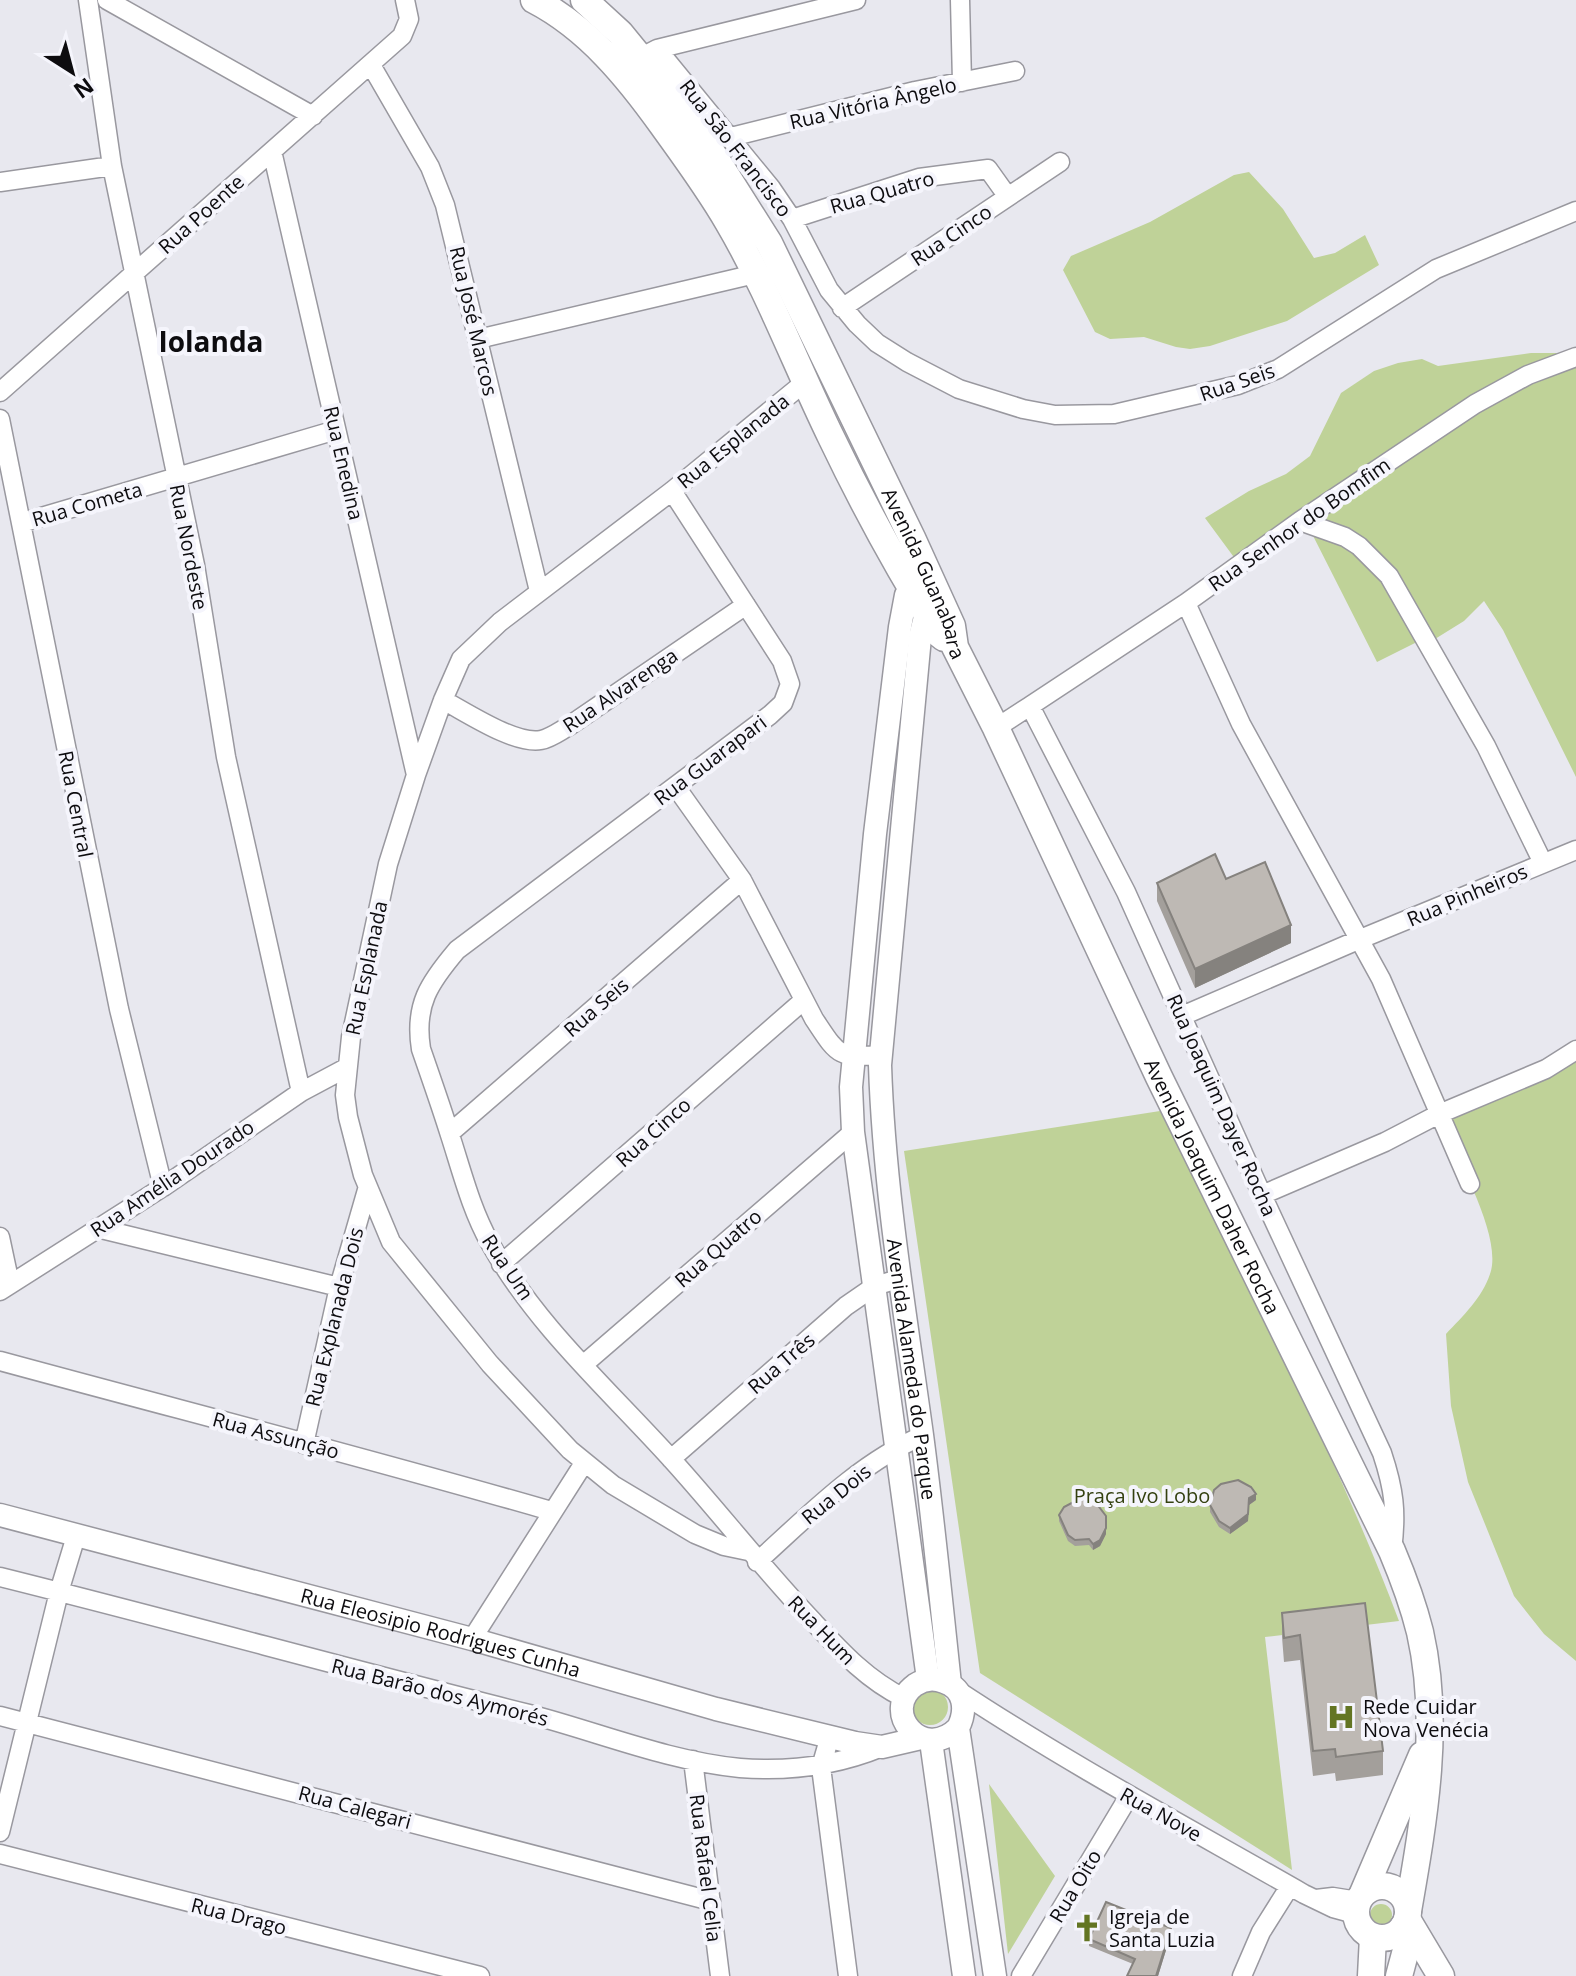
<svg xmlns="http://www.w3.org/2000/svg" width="1576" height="1976" viewBox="0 0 1576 1976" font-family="'Open Sans',sans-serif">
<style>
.green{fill:#bfd298}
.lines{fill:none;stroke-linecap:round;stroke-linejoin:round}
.minor-casing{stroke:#99989f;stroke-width:21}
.tertiary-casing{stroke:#99989f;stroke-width:25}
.primary-casing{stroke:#99989f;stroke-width:29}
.minor{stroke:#fff;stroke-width:18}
.tertiary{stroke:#fff;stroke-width:22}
.primary{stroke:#fff;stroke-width:26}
.wall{fill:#a39f9b}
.shaded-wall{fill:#85827e}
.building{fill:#beb9b4;stroke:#85827e;stroke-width:2}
.labels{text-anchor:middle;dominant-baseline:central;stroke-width:8;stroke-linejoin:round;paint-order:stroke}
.street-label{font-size:20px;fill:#0d0c0f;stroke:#f5f5fc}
.park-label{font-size:20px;fill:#344111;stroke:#f5f5fc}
.poi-label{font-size:20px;fill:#0d0c0f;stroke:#f5f5fc;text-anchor:start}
.district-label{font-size:28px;font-weight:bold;fill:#0d0c0f;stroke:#f5f5fc}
</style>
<rect width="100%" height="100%" fill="#e8e8ef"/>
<path class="green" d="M1249,172L1283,209L1314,258L1335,253L1365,235L1379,265L1287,321L1210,346L1190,349L1176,347L1144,337L1110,339L1095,332L1063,270L1071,256L1150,222L1234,175Z
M1531,353H1556L1576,364V777L1503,630L1484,601L1464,621L1435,639L1417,642L1377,662L1303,516L1236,560L1205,518L1249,491L1286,474L1310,456L1341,393L1374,371L1398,363L1422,359L1438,366Z
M1576,1046V1661L1544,1634L1514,1596L1468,1482L1451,1406L1446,1334C1463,1316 1482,1298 1490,1274C1503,1238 1459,1162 1444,1128L1453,1116Z
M1160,1111C1244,1278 1333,1446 1399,1621L1265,1637L1292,1870L980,1673L904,1151Z
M912 1707a18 18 0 1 1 36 0a18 18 0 1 1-36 0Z
M989,1784L1055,1876L1008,1954Z
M1370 1915a11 11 0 1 1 22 0a11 11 0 1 1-22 0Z"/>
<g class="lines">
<defs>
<path id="minor" d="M88,0L112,166L195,565L226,757L301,1092
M107,0L313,116
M960,0L962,82
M657,49L856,0
M632,62L657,49L771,188L792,219L829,290L857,324L877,343L907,362L959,389L1023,409L1055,415L1114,414L1238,385L1278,369L1436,269L1576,211
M371,65L430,167L445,205L539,591
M731,137L915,91L1015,71
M272,151L416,775
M0,182L112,166
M792,219L919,178L988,169L1008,197
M842,308L1060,162
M478,339L755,274
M0,392L402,36L409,19L405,0
M0,419L119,1009L163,1187
M672,491L782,661L790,684L783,703L770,715L457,950C429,983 414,1005 421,1049C431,1078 441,1106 450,1135C462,1172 471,1209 490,1243C536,1326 610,1391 673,1461C719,1512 761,1566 808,1616C838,1648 865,1679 904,1698
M1300,521L1345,537L1359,546L1389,576L1486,746L1543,863
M21,523L336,430
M1186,603L1241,724L1381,979L1470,1184
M443,700C466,712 515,745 541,740C551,738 560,731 569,726L746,605
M1030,706L1186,603L1300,521L1475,404L1528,375L1576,357
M996,728L1030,706L1126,892L1262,1195L1382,1453C1394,1489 1397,1512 1392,1550
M676,787L742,880L814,1019C838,1055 837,1058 881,1055
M1182,1016L1358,940L1576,850
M450,1133L742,880
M1262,1195L1385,1142L1439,1114L1546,1069L1576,1050
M97,1228L339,1287
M0,1237L10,1284
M501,1264L804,1000
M0,1291L163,1187L301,1092L346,1068
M0,1361C184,1411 368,1458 551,1511
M583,1365L853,1132
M304,1444L339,1287L367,1190
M671,1459L846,1306L875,1286L898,1279
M748,1551L724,1546L695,1534L613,1485L570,1450L490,1364L391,1242L363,1175L348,1117L345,1095L351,1037L388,864L416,775L443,700L461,659L500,622L672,491L805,382
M757,1562C808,1516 859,1463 922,1436
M0,1577C177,1621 352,1670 529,1714C598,1732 668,1761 740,1768C791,1772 836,1766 882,1747
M472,1639L584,1463
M957,1690C1069,1764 1187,1827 1304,1894L1333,1908L1355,1914
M0,1716L711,1901
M830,1736L821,1767L848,1976
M693,1760L720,1976
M0,1832L59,1592L76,1536
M0,1854L480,1976
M1316,1899L1333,1897L1358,1901
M1021,1976L1129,1796
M1242,1976L1261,1932L1290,1886"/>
<g id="tertiary">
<path d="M920,577L906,595L900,627L875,834L851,1087L853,1132L928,1679"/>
<path id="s1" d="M934,607L925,617L920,637L880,1065C884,1189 905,1312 922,1435C933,1518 941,1601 950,1684"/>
<path id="s2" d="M0,1515L472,1639L716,1709L855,1743L882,1747L921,1738"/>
<path d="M958,1728C922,1763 880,1711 915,1685C924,1679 934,1678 944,1682C965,1689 967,1710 958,1728L995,1976"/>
<path d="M931,1741L964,1976"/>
</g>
<g id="primary">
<path d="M534,0C588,28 628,77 663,126C686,158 709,189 728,222C768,290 796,365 831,437C863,504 899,570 939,634L944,638"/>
<path id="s3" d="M584,0L620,33L678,104L714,156L769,243L912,538L952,626L955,647L996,728L1159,1077L1392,1551C1403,1577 1413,1604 1420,1632C1441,1724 1424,1819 1408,1911"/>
<circle cx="1382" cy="1912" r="26"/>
<path d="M1363,1893L1422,1755"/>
<path d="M1407,1919L1441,1976"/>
<path d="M1371,1976L1373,1937"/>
<path d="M1399,1976L1407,1946L1403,1927"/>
</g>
</defs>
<use href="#minor" class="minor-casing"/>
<use href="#tertiary" class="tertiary-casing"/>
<use href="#primary" class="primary-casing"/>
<use href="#minor" class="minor"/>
<use href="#tertiary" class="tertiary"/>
<use href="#primary" class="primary"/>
</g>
<path class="wall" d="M1226,879L1291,943L1195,988L1157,901V883Z
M1256,1500L1249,1505L1248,1521L1230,1534L1219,1527L1210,1512V1505Z
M1059,1515L1106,1534L1100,1546L1093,1550L1089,1545L1075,1546L1068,1541L1059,1521Z
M1365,1603L1383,1751V1775L1336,1781L1335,1773L1313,1776L1300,1660L1284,1662L1282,1637V1613Z
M1171,1934L1158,1976H1127L1133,1964L1089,1946V1939Z"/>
<path class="shaded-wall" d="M1291,925V943L1195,988V969Z
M1256,1494V1500L1249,1505L1248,1521L1230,1534V1528L1249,1498Z
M1106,1528V1534L1100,1546L1093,1550V1544Z
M1171,1928V1934L1158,1976H1156Z"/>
<path class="building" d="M1215,854L1226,879L1265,862L1291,925L1195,969L1157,883Z
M1238,1480L1251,1487L1256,1494L1249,1498L1248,1514L1230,1528L1219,1521L1210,1505L1214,1490L1221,1484Z
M1079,1499L1096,1503L1106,1516V1528L1100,1540L1093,1544L1089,1539L1075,1540L1068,1535L1059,1515L1064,1507Z
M1365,1603L1383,1751L1336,1757L1335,1749L1313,1751L1300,1635L1284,1638L1282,1613Z
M1106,1902L1171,1928L1156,1976H1127L1135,1959L1089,1939Z"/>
<defs>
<symbol id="hospital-bare" viewBox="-9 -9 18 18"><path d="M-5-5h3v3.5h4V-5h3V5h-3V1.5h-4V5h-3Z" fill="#637523" stroke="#f5f5fc" stroke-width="2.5" paint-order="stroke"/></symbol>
<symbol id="church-bare" viewBox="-9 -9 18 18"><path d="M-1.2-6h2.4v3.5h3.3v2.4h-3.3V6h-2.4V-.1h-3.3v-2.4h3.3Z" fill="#637523" stroke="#f5f5fc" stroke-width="2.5" paint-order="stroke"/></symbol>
</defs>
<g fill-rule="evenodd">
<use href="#hospital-bare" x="1321" y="1697" width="40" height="40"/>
<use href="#church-bare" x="1067" y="1908" width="40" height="40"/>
</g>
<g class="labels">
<g class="street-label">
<text transform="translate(873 103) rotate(-13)">Rua Vitória Ângelo</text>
<text transform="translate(736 148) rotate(52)">Rua São Francisco</text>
<text transform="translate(882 192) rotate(-16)">Rua Quatro</text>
<text transform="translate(201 214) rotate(-42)">Rua Poente</text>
<text transform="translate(951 235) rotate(-34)">Rua Cinco</text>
<text transform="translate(474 321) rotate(77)">Rua José Marcos</text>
<text transform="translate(1237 382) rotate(-19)">Rua Seis</text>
<text transform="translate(733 441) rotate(-39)">Rua Esplanada</text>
<text transform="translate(344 463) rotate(77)">Rua Enedina</text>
<text transform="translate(87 504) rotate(-16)">Rua Cometa</text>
<text transform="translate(1299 524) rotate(-35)">Rua Senhor do Bomfim</text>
<text transform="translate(189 547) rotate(79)">Rua Nordeste</text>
<text stroke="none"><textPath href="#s3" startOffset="672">Avenida Guanabara</textPath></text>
<text transform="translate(620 690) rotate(-34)">Rua Alvarenga</text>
<text transform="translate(710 760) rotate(-37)">Rua Guarapari</text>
<text transform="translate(76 804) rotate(79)">Rua Central</text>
<text transform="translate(1467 895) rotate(-23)">Rua Pinheiros</text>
<text transform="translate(366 968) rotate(-78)">Rua Esplanada</text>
<text transform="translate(596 1007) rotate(-41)">Rua Seis</text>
<text transform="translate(1222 1105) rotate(66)">Rua Joaquim Dayer Rocha</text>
<text transform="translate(653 1132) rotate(-42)">Rua Cinco</text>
<text transform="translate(172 1178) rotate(-34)">Rua Amélia Dourado</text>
<text stroke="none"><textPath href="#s3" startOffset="1350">Avenida Joaquim Daher Rocha</textPath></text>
<text transform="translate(718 1248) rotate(-41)">Rua Quatro</text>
<text transform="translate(508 1267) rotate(56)">Rua Um</text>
<text transform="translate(334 1317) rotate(-76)">Rua Explanada Dois</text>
<text transform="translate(781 1363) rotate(-41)">Rua Três</text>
<text stroke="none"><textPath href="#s1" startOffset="770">Avenida Alameda do Parque</textPath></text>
<text transform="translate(276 1435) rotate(15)">Rua Assunção</text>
<text transform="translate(836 1494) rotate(-39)">Rua Dois</text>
<text transform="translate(822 1630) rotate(46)">Rua Hum</text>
<text stroke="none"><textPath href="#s2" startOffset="456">Rua Eleosipio Rodrigues Cunha</textPath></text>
<text transform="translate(440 1692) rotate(14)">Rua Barão dos Aymorés</text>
<text transform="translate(355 1807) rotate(15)">Rua Calegari</text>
<text transform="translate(1161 1814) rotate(29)">Rua Nove</text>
<text transform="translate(706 1868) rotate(83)">Rua Rafael Celia</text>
<text transform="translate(1075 1886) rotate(-59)">Rua Oito</text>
<text transform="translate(239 1916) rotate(14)">Rua Drago</text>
</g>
<g class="park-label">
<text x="1142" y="1495">Praça Ivo Lobo</text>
</g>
<g class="poi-label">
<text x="1363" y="1706">Rede Cuidar<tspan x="1363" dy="23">Nova Venécia</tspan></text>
<text x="1109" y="1916">Igreja de<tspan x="1109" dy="23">Santa Luzia</tspan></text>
</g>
<g class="district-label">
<text x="211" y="341">Iolanda</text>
</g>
</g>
<g transform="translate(72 72) rotate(144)" stroke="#f5f5fc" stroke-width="6" paint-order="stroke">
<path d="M0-6L14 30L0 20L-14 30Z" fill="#0d0c0f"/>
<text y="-12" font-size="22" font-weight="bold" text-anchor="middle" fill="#0d0c0f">N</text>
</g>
</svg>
